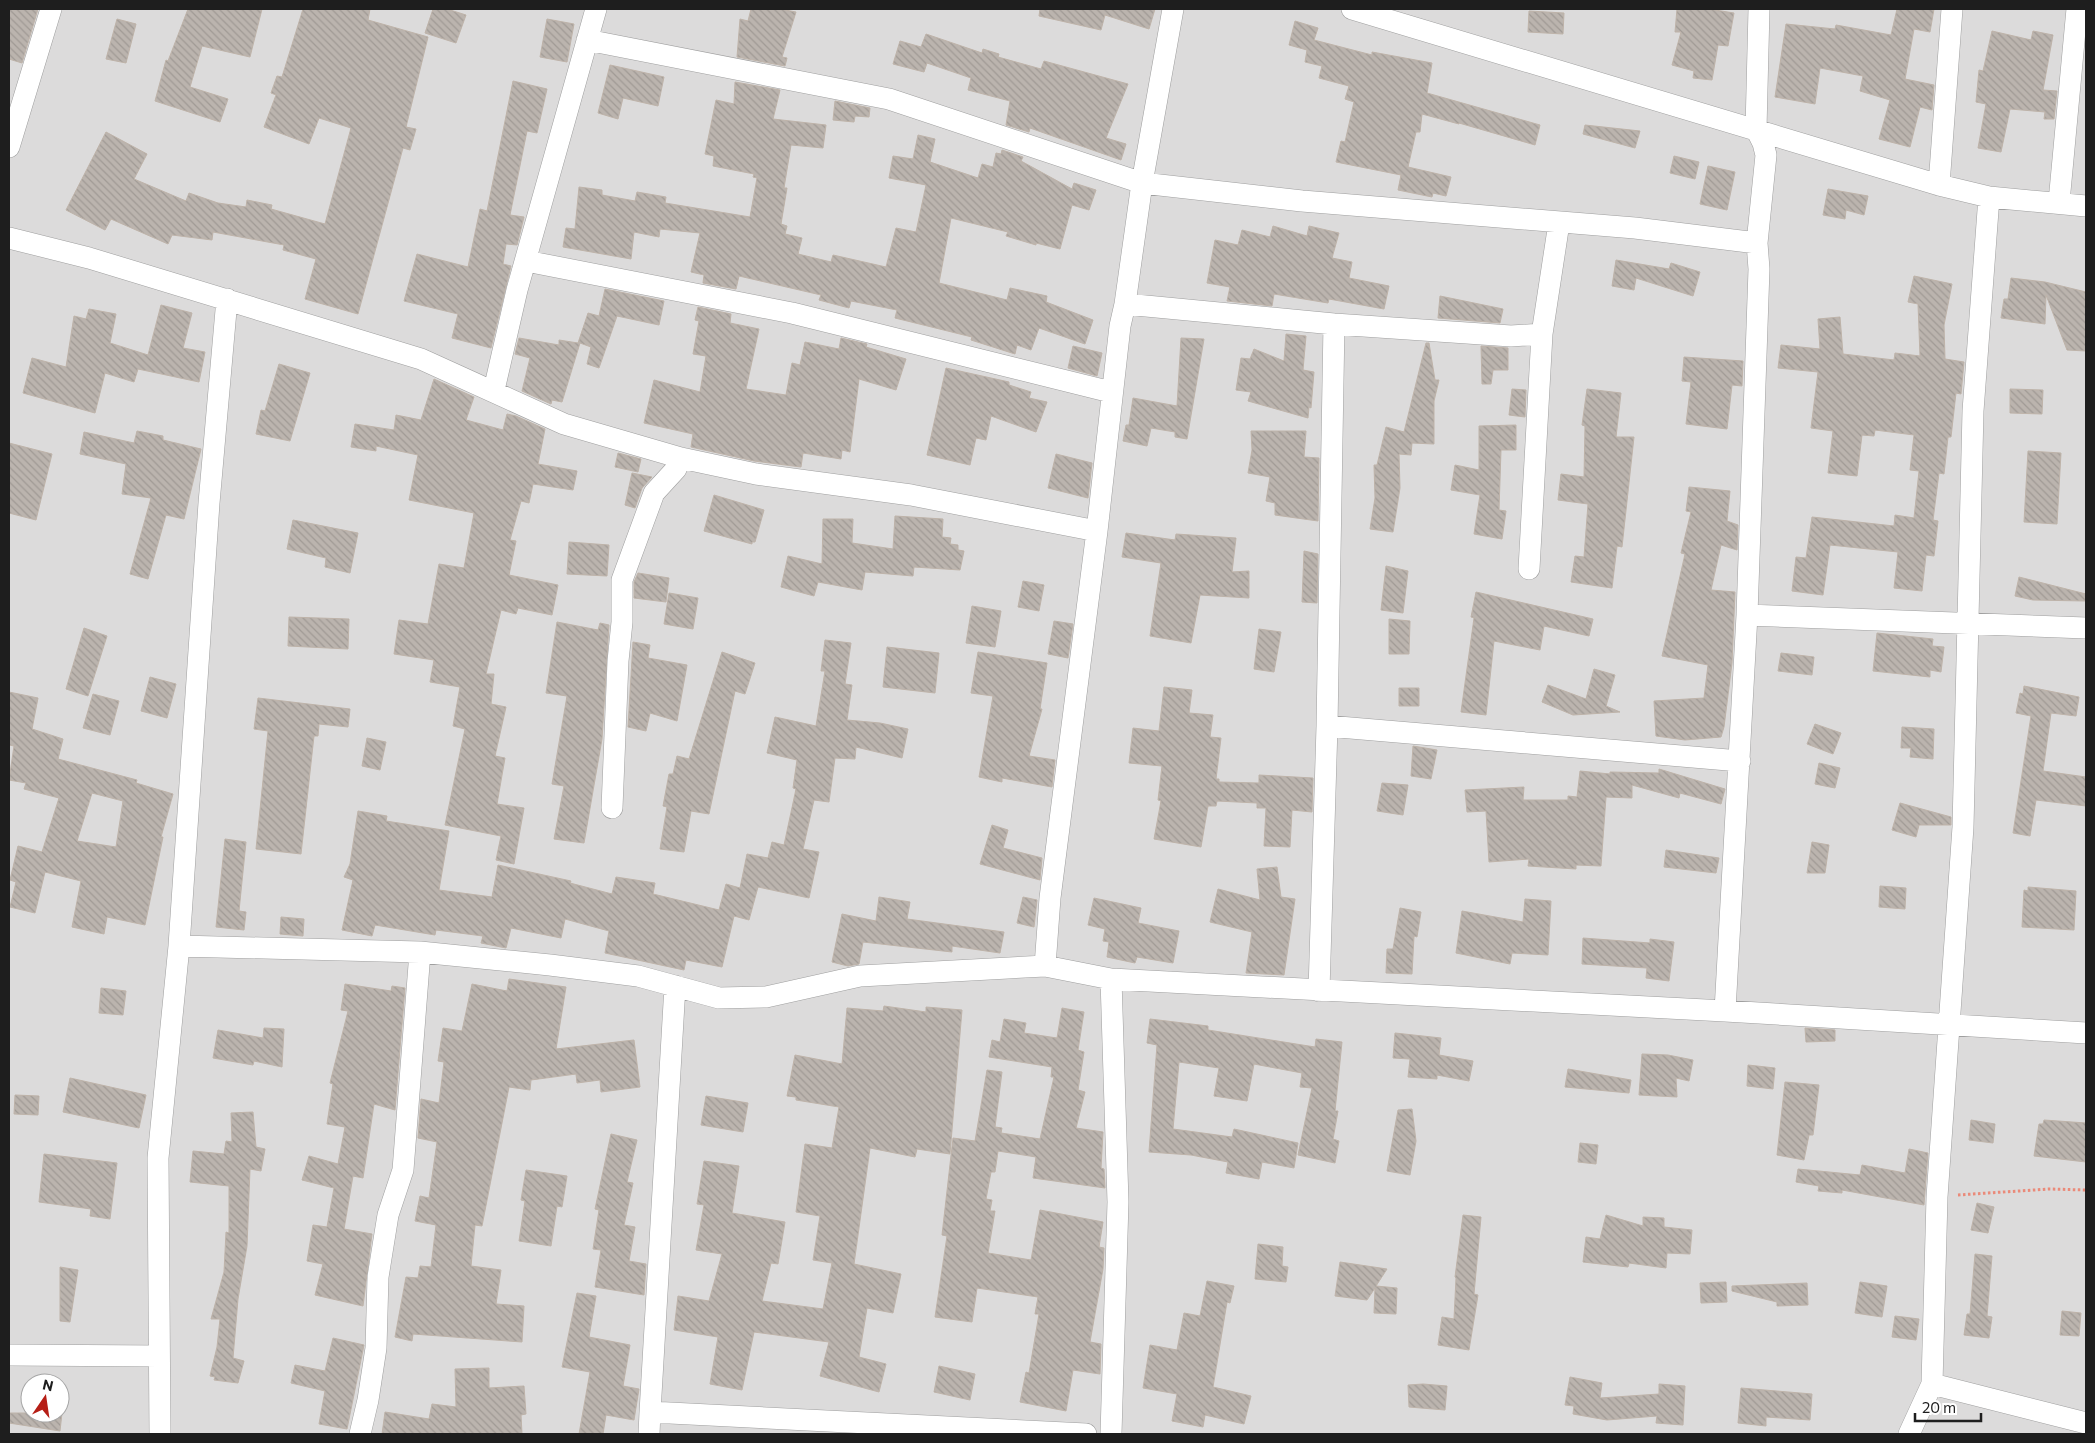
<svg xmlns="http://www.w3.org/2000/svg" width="2095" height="1443" viewBox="0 0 2095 1443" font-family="Commissioner,sans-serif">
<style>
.residential{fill:#dcdbdb;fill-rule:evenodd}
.building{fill:url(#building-back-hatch);stroke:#beb3a9;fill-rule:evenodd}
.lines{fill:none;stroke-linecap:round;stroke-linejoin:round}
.street-casing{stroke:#9f9f9f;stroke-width:22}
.path{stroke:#ea8a79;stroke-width:3;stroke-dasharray:2.5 2.5;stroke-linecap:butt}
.street{stroke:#fff;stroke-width:21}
</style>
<defs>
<pattern id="building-back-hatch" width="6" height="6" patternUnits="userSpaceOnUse" patternTransform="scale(1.25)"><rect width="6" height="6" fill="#bbb4ae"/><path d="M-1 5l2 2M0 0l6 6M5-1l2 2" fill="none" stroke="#a09a95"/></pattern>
</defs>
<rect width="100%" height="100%" fill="#eeebe5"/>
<path class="residential" d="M9,9H2086V1434H9ZM30,1383H60V1413H30Z"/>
<path class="building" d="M9,9H38L22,63L9,59Z
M188,9H262L250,57L202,46L190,87L228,99L220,122L155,101L166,60L168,61Z
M303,9H370L368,20L428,37L406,127L416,129L410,150L403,148L358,314L305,299L316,259L283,250L284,245L213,232L212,240L172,235L168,244L111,219L105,230L66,210L106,132L147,154L134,179L186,201L189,193L218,203L246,207L247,200L272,205L271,209L325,224L351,128L319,118L309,144L264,127L276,95L271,93L277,76L282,77Z
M433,9H447L466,15L456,43L425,33Z
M751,9H780L796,12L782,57L787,58L785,66L737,57L740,19L748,21Z
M1040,9H1155L1149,29L1105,15L1101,30L1039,16Z
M1677,9H1709L1734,13L1728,46L1718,45L1712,80L1693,78L1694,71L1672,65L1681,32H1675Z
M1897,9H1934L1930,32L1914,29L1905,79L1934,85L1932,110L1920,107L1910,147L1879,139L1890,100L1860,91L1863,76L1820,68L1815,104L1775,97L1786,24L1835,29L1836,25L1891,35Z
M1529,11L1564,13L1563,34L1528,32Z
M117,19L136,24L126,63L106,59Z
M547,19L574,24L567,62L540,57Z
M1295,21L1318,28L1314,40L1372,55V52L1432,63L1427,93L1540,125L1535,145L1459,123V124L1422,114L1420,132H1416L1408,167L1451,177L1446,196L1433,193L1432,197L1398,190L1401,175L1336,162L1341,141L1345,142L1354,102L1345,99L1349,86L1319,78L1322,66L1305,62L1307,50L1289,45Z
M1992,31L2031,40L2033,31L2053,35L2043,90L2057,91L2054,119H2044L2045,112L2010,109L2001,152L1978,148L1986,104L1976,102L1979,70L1983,71Z
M926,34L982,53L983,49L999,54L998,57L1041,69L1044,61L1128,84L1106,138L1126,144L1121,160L1030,128L1029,132L1006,125L1010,101L968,90L971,78L927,63L924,72L893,64L900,41L921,47Z
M610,65L664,77L658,106L623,98L618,119L598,113Z
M513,81L547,89L537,133L527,131L510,215L524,217L517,245L506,244L503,264L511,266L491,348L452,338L458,314L404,301L417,254L468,267L480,209L487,211Z
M735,82L780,90L773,119L826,125L823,148L791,145L784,188H787L781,224L787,226L785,234L802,238L798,254L831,262L833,255L886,267L896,228L916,232L926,185L889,178L893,156L913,159L918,135L935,139L930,162L978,178L982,164L993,167L996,153L1001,154L1002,150L1023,157L1021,161L1072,189L1074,183L1096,190L1089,210L1072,205L1060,249L1036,243V245L1006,236L1008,232L951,218L939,283L1007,300L1010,288L1047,296L1046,302L1093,320L1085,344L1039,328L1031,350L1017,345L1015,354L971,340L972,337L895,318L897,310L851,301L849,308L819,300L821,295L739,276L736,289L703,283L704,275L691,272L700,233L660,229L659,237L634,232L631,259L563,247L566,228L575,229L579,187L602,190V195L635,201L637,192L666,197L665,203L750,217L757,178L753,177L754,174L713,166L714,156L705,154L716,100L734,104Z
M835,101L870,108L869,117L855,116L854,122L833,120Z
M1585,125L1640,131L1635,148L1583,134Z
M1674,156L1699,162L1695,179L1670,173Z
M1708,166L1735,172L1727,210L1700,204Z
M1828,189L1868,196L1864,215L1846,210L1845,219L1823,215Z
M1273,226L1307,236L1309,226L1339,233L1332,258L1352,262L1349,278L1389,286L1384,309L1329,299L1328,303L1274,294L1272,306L1227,301L1230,287L1207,283L1215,240L1238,245L1242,230L1270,237Z
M1616,260L1669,269L1671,263L1700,272L1693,296L1636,278L1634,290L1612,286Z
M1914,276L1952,284L1944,325L1945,359L1964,362L1961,394L1956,393L1951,437H1948L1944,474L1939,473L1933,520L1938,521L1934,556L1926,555L1922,591L1894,588L1898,552L1830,545L1823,595L1792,591L1796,557L1806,558L1812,517L1894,526L1895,515L1914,518L1919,471L1910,470L1914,435L1875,430L1874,436L1862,435L1857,476L1828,473L1833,431L1811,428L1818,372L1778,368L1781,345L1820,349L1818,319L1840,317L1843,354L1894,360L1895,353L1920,356L1918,304L1908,302Z
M2011,278L2045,282L2086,292V351L2067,350L2046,295L2045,324L2001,318L2004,299H2008Z
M605,289L664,301L659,325L617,316L599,368L587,364L591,347L580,343L562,402L552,400L551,404L522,391L530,358L515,354L519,338L559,345V340L578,343L588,313L599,316Z
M1440,296L1503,309L1500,323L1438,318Z
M161,305L192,313L183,348L205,352L199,382L138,369L134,382L105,373L95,413L23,393L32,358L66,367L74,316L86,319L89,309L116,314L110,343L148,355Z
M698,307L731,314L730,323L759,329L746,389L786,395L792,363L800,365L805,342L839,349L841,338L867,344L866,347L906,359L896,390L859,379L850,452L842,450L841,459L803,453L801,467L754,461L691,447L693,434L644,423L654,380L700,392L706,356L693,354L699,321L695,320Z
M1286,334L1306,336L1303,370L1314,372L1311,408L1309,407L1308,418L1248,401L1251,392L1236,390L1241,358L1250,359L1254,349L1284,361Z
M1181,338L1204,339L1187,439L1175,437V432L1151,428L1147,446L1123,441L1126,425H1129L1133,398L1177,406Z
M1426,343H1429L1435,380H1439L1434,401V444L1412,443L1411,455L1399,454L1400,488L1393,532L1370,529L1375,498L1374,465H1377L1386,427L1404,432Z
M1073,346L1102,353L1097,376L1068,368Z
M1481,346L1508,348V370H1493L1491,384H1482Z
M1684,357L1743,361L1742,386L1732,385L1727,429L1686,424L1691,382L1682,381Z
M279,364L310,373L290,441L256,434L261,410L265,411Z
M946,368L1009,382V385L1031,392L1029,398L1047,402L1036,432L991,416L986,440L976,438L970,465L927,455Z
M434,379L474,397L466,420L503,430L507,414L516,416L545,429L538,464L577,471L573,490L533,484L529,503L521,501L510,540L516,541L509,575L558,585L552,615L518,608L516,614L501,610L486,674H494L491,704L506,707L495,756L505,758L497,804L524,808L514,864L496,860L501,836L445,825L465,729L453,726L460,687L430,682L434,660L394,654L399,620L428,624L439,564L464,568L474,513L409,500L418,455L376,446V451L351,447L355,424L394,430L396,415L421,420Z
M1512,389L1526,390L1525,417L1509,415Z
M1587,389L1621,393L1616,437H1634L1622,547L1617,546L1612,588L1571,582L1575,556L1584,557L1588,504L1558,500L1561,474L1584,477L1585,426L1582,425Z
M2010,389L2043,390L2042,414L2010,413Z
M1516,425V450H1501L1499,510L1506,511L1502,539L1474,534L1480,495L1451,490L1455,465L1479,470V426Z
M137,431L163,436V440L201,449L184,519L166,515L148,579L130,574L151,498L122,494L126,464L80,454L84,432L134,443Z
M1251,431H1306L1304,457L1319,458L1318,521L1275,515V503L1266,501L1270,477L1248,473L1252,450Z
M9,443L52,454L36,520L9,513Z
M2028,451L2061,453L2057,524L2024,522Z
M618,453L641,459L638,472L615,467Z
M1056,454L1092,463L1088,498L1048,488Z
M632,473L652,477L642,488L635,508L625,505Z
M1689,487L1730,491L1727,521L1738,525L1737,550L1721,545L1711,590L1735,592L1732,663L1724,727L1721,737L1685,740L1656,736L1654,701L1704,698L1708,665L1662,656L1685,554L1681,553L1691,512L1686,511Z
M714,495L764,510L755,542H752V544L704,531Z
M895,516L943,519L942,537L951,538L950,544L958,545V550L964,551L960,570L914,567L913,576L865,572L862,590L818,582L814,596L781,587L788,556L822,564L823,519H853L852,543L893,549Z
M293,520L358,533L350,573L325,567L326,558L287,549Z
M1126,533L1175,540L1176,534L1236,538L1232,572L1249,571V598L1200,595L1191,643L1150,636L1161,563L1122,557Z
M569,542L609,545L607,576L567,574Z
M1304,551L1318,554L1317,603L1302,602Z
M1386,566L1408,571L1403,613L1381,610Z
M638,573L669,578L666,602L634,598V582Z
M2019,577L2086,594L2085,601L2033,600L2015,596Z
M1023,581L1044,585L1039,611L1018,607Z
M1476,592L1593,619L1589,636L1544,626L1540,650L1494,641L1486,715L1461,712L1474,618L1471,617Z
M669,593L698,598L693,629L664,624Z
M972,606L1001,611L995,647L966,643Z
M289,617L349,619L348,649L288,646Z
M1389,619L1410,621L1409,654H1389Z
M1054,621L1073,624L1068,658L1048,654Z
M557,622L598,630L600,623L609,625L602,739L584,843L554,839L564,786L552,784L567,696L546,693Z
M84,628L107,636L88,696L66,689Z
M1259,629L1281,632L1274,672L1254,669Z
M1877,633L1933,639L1932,646L1944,647L1941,672L1930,670V677L1873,671Z
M825,640L851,643L845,684L852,685L847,720L880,723L908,729L902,758L856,747L855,759L835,758L829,802L814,800L803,849L819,852L809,898L758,887L749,920L734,916L722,967L686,960L684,970L605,953L609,931L565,919L561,938L511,928L506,948L481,943L483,936L436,930L435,935L375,925L372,936L342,930L353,880L344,877L350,864L358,811L387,816L386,821L449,831L439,890L492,897L498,865L571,881L570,883L612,894L616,877L655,883L653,894L719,910L726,884L740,888L747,854L768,858L772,842L784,845L796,789L793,788L797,760L767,753L775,717L816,726L825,671H821Z
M633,642L650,645L648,658L687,665L677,721L650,713L646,731L628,727Z
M887,647L939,653L935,693L883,687Z
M722,652L755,663L745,694L735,691L709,814L691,811L684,852L660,849L667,807L663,806L669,774H673L677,756L689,759Z
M978,652L1047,663L1040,709H1042L1029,756L1055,760L1052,787L1002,778V782L979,777L993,696L971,693Z
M1781,653L1814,657L1812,675L1778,671Z
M1594,669L1615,675L1606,706L1620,712L1573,715L1542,702L1548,685L1586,699Z
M150,677L176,684L167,718L141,711Z
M2024,686L2079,697L2076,716L2051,713L2043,771L2086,777V806L2036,800L2030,836L2013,833L2031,716L2016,713L2020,693L2023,694Z
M1164,687L1192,690L1189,713L1213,715L1210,737L1221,738L1216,779H1219V782L1259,783V775L1313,778L1312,812L1292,810L1290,847L1264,846L1266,808H1257V803L1217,801L1216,806H1208L1201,847L1154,839L1161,801L1158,800L1162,766L1129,763L1133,728L1159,731Z
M1399,688H1419V706H1399Z
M9,692L38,698L32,729L63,739L58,759L137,780L136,783L173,794L161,837H163L145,925L107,917L104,934L72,927L81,881L45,872L35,913L10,907L16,882L10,880L18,846L42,852L59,798L24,789L26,783L9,780L14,746L9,745ZM92,793L123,801L116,847L77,841Z
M93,694L119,701L110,735L83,728Z
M258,698L350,709L348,727L319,724L318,736H314L301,854L256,849L268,731L254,729Z
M1815,724L1841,733L1833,754L1807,744Z
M1902,727L1934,729L1933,759L1910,757L1911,748H1901Z
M367,738L386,742L380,770L362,766Z
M1413,746L1437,750L1431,779L1411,776Z
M1819,763L1840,768L1835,788L1815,784Z
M1659,769L1725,789L1721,804L1680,793L1679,798L1632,785V798L1606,797L1601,866L1576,865V869L1528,866L1529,859L1489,862L1486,811L1467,812L1465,790L1524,787L1523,800H1568V796L1577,797L1580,771L1610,774V772L1659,773Z
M1382,783L1408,785L1403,815L1377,811Z
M1900,803L1951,817V825H1919L1916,837L1892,830Z
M992,825L1008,830L1003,848L1042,858L1040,880L980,864Z
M225,839L246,842L239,911L246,912L244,930L216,927Z
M1812,842L1829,845L1825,873H1807Z
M1666,850L1719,858L1716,873L1664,867Z
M1277,867L1281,897L1295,899L1284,975L1246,973L1252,932L1210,922L1218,889L1260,900L1257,869Z
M1880,886L1906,888L1905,909L1879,907Z
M2028,887L2076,891L2074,930L2022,927L2024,890L2028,891Z
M879,897L910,902L907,919L1004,932L1000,953L952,946V952L863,942L859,964L848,966L832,962L842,914L876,921Z
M1023,897L1037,900L1034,927L1017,923Z
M1094,898L1141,908L1138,923L1179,931L1173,963L1137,957L1135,963L1107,957L1109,942L1103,941L1105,929L1088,925Z
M1525,899L1551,901L1548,955L1512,953L1510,964L1456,953L1462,911L1523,922Z
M1400,908L1421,912L1417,937L1414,936L1412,974L1386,973L1387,949H1393Z
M281,917L304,919L303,936L280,934Z
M1583,938L1650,943V939L1674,942L1669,981L1646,978L1647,968L1582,964Z
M509,979L566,987L556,1049L634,1040L640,1087L601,1092L600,1080L577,1083L576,1074L531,1080L530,1090L509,1087L482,1226L475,1225L471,1266L501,1270L496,1304L524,1306L522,1342L413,1334L412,1341L395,1337L406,1277L418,1278L420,1266L431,1267L436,1225L415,1221L420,1196L429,1198L437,1142L418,1138L421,1099L439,1103L444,1062L438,1061L443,1028L462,1031L472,984L507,991Z
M345,984L391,991L392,986L405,988L395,1110L374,1104L363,1178L353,1176L344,1229L372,1234L363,1306L315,1295L323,1264L307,1261L313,1225L327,1227L334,1188L302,1180L309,1156L338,1164L345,1127L327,1124L333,1084L330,1083L348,1011L341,1010Z
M101,988L126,991L123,1015L99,1013Z
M884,1006L926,1012V1007L962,1010L950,1154L917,1149L915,1157L870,1148L854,1264L901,1274L893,1313L867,1308L859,1357L886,1364L879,1392L820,1376L829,1342L754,1332L742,1390L710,1384L718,1337L674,1330L678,1296L709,1301L722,1254L696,1250L704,1205L697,1204L704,1161L739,1166L732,1213L785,1222L778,1264L771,1263L762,1301L823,1309L832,1263L813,1260L820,1216L796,1212L805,1144L832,1148L839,1107L796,1100V1097L787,1096L795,1055L842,1064L847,1008L883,1011Z
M1062,1008L1084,1012L1078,1050L1084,1052L1078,1090L1085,1092L1076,1128L1103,1132L1101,1168L1104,1169L1105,1188L1033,1178L1036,1157L998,1151L995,1172H991L986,1199L992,1200L990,1211H995L988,1253L1031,1260L1040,1210L1103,1222L1099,1247L1104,1248L1103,1269L1090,1342L1101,1344L1100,1374L1073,1370L1066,1411L1020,1402L1026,1372L1029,1373L1039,1314H1035L1038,1297L977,1288L972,1322L935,1317L947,1236L942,1235L953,1138L975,1141L987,1070L1002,1072L995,1127L1002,1128L1001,1133L1040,1139L1054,1077H1051L1052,1067L989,1057L992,1040L1000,1042L1004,1019L1026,1023L1024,1033L1057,1038Z
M1150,1019L1208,1026V1030L1315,1047L1316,1039L1342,1042L1335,1111H1338L1333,1139L1339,1141L1335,1163L1298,1155L1312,1088L1300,1087L1302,1073L1254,1064L1247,1101L1214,1096L1219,1068L1179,1062L1173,1129L1232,1137L1234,1129L1298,1143L1294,1168L1262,1162L1259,1179L1226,1173L1228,1162L1191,1155L1149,1152L1157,1045L1147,1043Z
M264,1028L284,1029L282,1067L254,1061L253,1065L213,1058L218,1030L263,1038Z
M1805,1028L1835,1030V1041L1806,1042Z
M1395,1033L1441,1038L1439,1055L1473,1061L1469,1081L1437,1075V1079L1408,1077L1410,1059L1393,1058Z
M1642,1054L1668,1055L1693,1060L1689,1081L1676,1078L1677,1097L1639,1095Z
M1748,1065L1775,1068L1773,1089L1747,1086Z
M1568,1069L1631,1080L1629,1093L1565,1087Z
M70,1078L146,1095L139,1128L63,1112Z
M1785,1082L1819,1085L1813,1135H1809L1804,1160L1777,1155Z
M15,1095L39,1096L38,1115L14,1114Z
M706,1096L748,1103L743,1132L701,1125Z
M1412,1109L1416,1141L1410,1175L1387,1171L1398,1110Z
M253,1112L256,1147L265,1149L261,1171L250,1169L247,1246L238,1299L233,1358L244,1361L238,1383L214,1380L215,1377L210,1376L217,1347L220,1319H211L224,1272L226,1232L229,1233V1186L190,1182L193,1151L224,1154L226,1141L232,1142L231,1113Z
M1971,1120L1995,1124L1993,1143L1969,1140Z
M2044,1120L2086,1123V1162L2034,1156L2039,1124H2043Z
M611,1134L637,1140L627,1182L633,1183L624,1225L635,1227L629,1261L646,1264L644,1295L595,1287L601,1250L593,1249L599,1210L595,1209Z
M1580,1143L1598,1145L1596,1164L1578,1162Z
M1909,1149L1928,1153L1924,1205L1842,1190V1193L1818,1191L1819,1186L1796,1182L1798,1169L1860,1175L1862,1165L1905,1173Z
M44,1154L117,1163L110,1219L90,1216L91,1209L39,1202Z
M526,1170L567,1176L562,1207L557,1206L551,1246L519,1241L525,1201L521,1200Z
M1977,1203L1994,1207L1988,1233L1971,1230Z
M1463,1215L1481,1217L1474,1294L1478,1295L1469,1350L1438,1345L1442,1317L1454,1319L1456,1278L1455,1277Z
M1606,1215L1643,1226V1217L1664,1218V1227L1692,1230L1690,1254L1667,1253L1666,1268L1629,1263L1628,1267L1583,1262L1586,1237L1600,1239Z
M1258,1244L1283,1247L1282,1266L1288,1267L1286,1282L1255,1279Z
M1975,1254L1992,1256L1987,1316L1992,1317L1989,1338L1964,1335L1967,1314H1970Z
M1340,1262L1387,1269L1376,1286L1397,1288L1396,1314L1374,1313L1375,1288L1367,1300L1335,1296Z
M60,1267L78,1270L70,1322L60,1321Z
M1207,1281L1234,1286L1230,1303L1227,1302L1213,1387L1251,1396L1244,1424L1205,1415L1203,1427L1172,1421L1177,1394L1143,1388L1150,1345L1177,1350L1184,1313L1200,1316Z
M1726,1282L1727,1302L1701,1303L1700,1283Z
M1860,1282L1887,1286L1882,1317L1855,1313Z
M1807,1283L1808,1305L1777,1306V1302L1732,1291V1286Z
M577,1293L596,1296L589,1337L630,1345L623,1386L639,1389L634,1420L606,1415L603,1434H579L590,1372L562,1367Z
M2062,1311L2081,1313L2079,1336L2060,1335Z
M1895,1316L1919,1319L1916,1340L1892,1337Z
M333,1338L364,1345L347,1429L319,1424L325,1391L291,1383L295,1365L325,1371Z
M939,1366L975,1374L970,1400L934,1392Z
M489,1368V1388L524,1386L526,1414L521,1415L522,1434H382L385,1412L429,1419L432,1404L456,1407L455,1369Z
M1570,1377L1602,1383L1600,1398L1659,1394V1384L1685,1386L1683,1425L1656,1423L1657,1416L1607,1420L1573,1414L1574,1406L1565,1405Z
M1423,1384L1447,1386L1445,1410L1409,1407L1408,1385Z
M1741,1388L1812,1394L1810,1420L1766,1417V1426L1738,1423Z
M9,1413H62L60,1431L9,1423Z"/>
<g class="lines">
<defs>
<path id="street" d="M1173,9L1142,183L1125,304L1120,326L1097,531L1050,898L1045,966L1111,979L1725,1011L2086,1033
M1352,9L1939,185L1989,197L2086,206
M1759,9L1756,129L1763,143L1766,155L1757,243L1759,269L1747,615L2086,628
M587,40L889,99L1142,183L1302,201L1635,228L1757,243
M9,147L51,9
M1939,185L1952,9
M2059,202L2077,9
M9,238L89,258L421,359L564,424L681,458L756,474L911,495L1097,531
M526,261L792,313L1111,392
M227,299L209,503L179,946L420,952L550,965L638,976L719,998L766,997L860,976L1045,966
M1125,304L1334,324L1511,336L1542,334
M494,390L517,290L596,9
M1529,569L1542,334L1559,223
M1327,726L1740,761
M612,808L618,661L622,622V580L654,493L676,469L681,458
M1319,991L1327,726L1334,324
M1725,1011L1747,615
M9,1355L159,1356
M1932,1384L2086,1423
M650,1412L675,986
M160,1434L158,1158L179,946
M360,1434L368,1400L376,1348L378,1277L388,1215L403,1170L420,952
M649,1434L650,1412L1086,1434
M1111,1434L1118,1202L1111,979
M1909,1434L1932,1384L1937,1197L1963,827L1973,411L1989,197"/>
</defs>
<use href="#street" class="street-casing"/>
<path class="path" d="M1958,1195L2049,1189L2086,1190"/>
<use href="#street" class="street"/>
</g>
<rect width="2095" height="1443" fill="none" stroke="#1e1e1e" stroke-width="20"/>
<g transform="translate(45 1398) rotate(13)"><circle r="24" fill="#ffffff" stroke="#a5a5a5"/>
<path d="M0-4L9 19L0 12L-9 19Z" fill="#b61e16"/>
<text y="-8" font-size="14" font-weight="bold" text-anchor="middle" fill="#1e1e1e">N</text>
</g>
<path d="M1915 1413v8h66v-8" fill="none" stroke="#1e1e1e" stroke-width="2.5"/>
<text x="1922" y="1413" font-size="15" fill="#1e1e1e" stroke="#ffffff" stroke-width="4" paint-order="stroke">20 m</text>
</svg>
